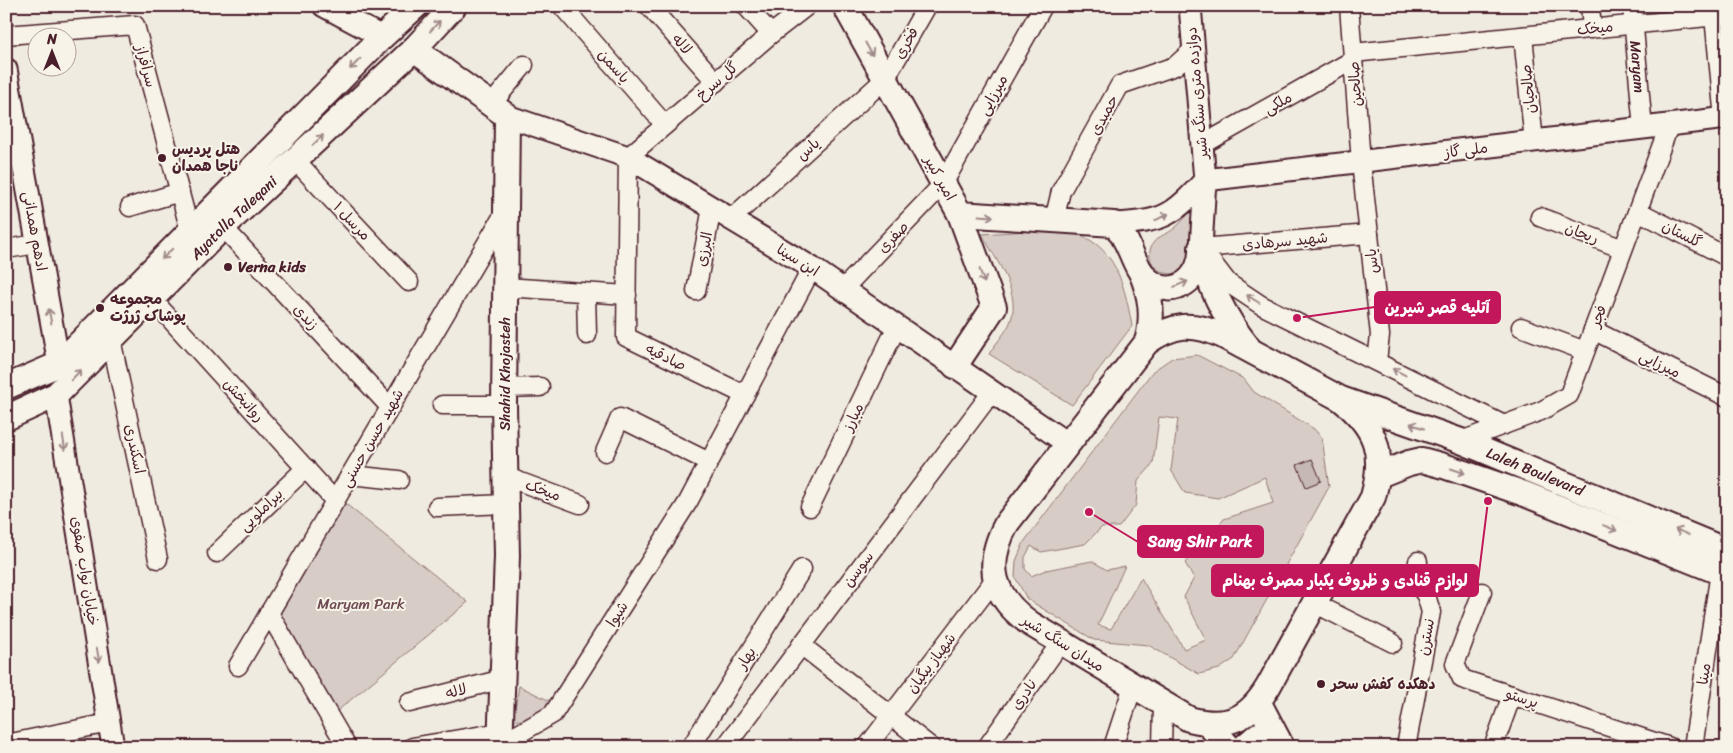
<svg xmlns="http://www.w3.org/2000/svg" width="1733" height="753" viewBox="0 0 1733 753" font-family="Sriracha,'Playpen Sans Arabic',sans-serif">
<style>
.green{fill:#d8cdc6;stroke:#917678;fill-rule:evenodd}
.building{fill:#c6b8b3;stroke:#4a1f2b}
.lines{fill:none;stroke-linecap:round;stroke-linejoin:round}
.minor-casing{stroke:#4a1f2b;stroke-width:21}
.tertiary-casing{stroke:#4a1f2b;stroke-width:25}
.secondary-casing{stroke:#4a1f2b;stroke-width:28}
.minor{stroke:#f7f3e8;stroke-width:18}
.tertiary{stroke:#f7f3e8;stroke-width:21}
.secondary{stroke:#f7f3e8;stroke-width:24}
.oneway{stroke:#a0898a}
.poi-dot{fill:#4a1f2b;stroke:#f7f3e8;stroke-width:2}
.labels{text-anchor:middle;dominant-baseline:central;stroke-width:4;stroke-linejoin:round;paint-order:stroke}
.street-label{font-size:15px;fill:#4a1f2b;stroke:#f7f3e8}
.poi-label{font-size:15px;font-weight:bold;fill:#4a1f2b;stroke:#f7f3e8;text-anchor:start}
.park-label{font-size:15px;fill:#6e4a52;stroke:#f7f3e8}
.leader{fill:none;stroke:#c2185b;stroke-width:2}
.callout-dot{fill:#c2185b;stroke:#f7f3e8;stroke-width:2}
.callout{fill:#c2185b;stroke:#c2185b;stroke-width:2}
.callout-label{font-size:16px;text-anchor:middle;font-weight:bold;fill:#fff}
</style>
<rect width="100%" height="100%" fill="#f0ebe0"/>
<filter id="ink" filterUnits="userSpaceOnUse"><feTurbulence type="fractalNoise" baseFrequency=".02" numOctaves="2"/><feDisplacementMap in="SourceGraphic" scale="10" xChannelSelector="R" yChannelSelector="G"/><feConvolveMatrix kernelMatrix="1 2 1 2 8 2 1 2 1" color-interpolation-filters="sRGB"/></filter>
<g filter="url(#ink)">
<path class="green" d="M1195,205C1194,216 1190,261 1186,266C1173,284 1143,268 1151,247C1155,236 1167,235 1175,228C1182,222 1189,213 1195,205Z
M1057,229C1113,237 1123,277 1132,326L1072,405L989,354C995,344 1004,335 1009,325C1024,295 995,259 982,234Z
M1197,355L1244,379L1254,392L1314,429L1322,438L1329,487L1234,659L1219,669L1199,674L1148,645L1094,640L1027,599L1015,577L1016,561L1024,542L1153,371L1172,358ZM1159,417L1178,419L1171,470L1185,493L1218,498L1265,477L1273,503L1224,519L1185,563L1194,578L1184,597L1206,640L1184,649L1141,578L1111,629L1098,625L1125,566L1107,570L1092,561L1046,570L1031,576L1025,569V557L1031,546L1041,552L1085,544L1102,527H1119L1136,505L1138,481L1153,464Z
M342,501L468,602L336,712L279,614Z
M519,686L550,701C539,714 530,722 513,720Z"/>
<path class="building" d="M1312,459L1321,481L1306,487L1297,465Z"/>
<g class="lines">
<defs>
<g id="minor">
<path d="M562,6L665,125"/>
<path d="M649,6L716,82"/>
<path d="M746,6L771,34"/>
<path d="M1349,6L1361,162L1380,335L1377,361"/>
<path d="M1590,6L1592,29"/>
<path id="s1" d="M1632,6L1643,129"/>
<path d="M1713,6L1724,119"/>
<path d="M6,35L135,25L190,231"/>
<path d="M1523,36L1534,142"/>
<path d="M1353,53L1727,15"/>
<path d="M491,105L524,65"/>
<path d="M1202,145L1353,60"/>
<path d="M6,156L21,154"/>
<path d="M296,161L409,282"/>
<path d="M130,207L180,192"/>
<path d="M1638,211L1727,257"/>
<path d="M1540,217L1623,249"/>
<path d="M731,219L885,79L927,6"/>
<path d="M1054,220L1061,191L1120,85L1175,66L1194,49"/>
<path d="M223,227L390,407"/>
<path d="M1369,234L1201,248L1228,283L1261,305L1504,425"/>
<path d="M6,249L37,244"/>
<path d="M505,287L627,295"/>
<path d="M843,289L943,184L1043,6"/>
<path d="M696,291L712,208"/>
<path d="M586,293L587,335"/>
<path d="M152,299L335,501"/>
<path d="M1521,327L1585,351"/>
<path d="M1593,330L1727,397"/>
<path d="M111,339L158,559"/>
<path d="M504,388L540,387"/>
<path d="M745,395L626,337L628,157L771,34L807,6"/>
<path d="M442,405H504"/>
<path d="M1461,441L1541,411L1569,395L1669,126"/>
<path d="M605,452L620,418L709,462"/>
<path d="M350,475L399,480"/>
<path d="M507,477L580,504"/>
<path d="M437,507L506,504"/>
<path d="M810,507L897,326"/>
<path d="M217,553L306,468"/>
<path d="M1482,592L1455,664L1462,679L1670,747"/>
<path d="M1314,603L1393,643"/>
<path d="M269,613L347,747"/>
<path d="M801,645L931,747"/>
<path d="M238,666L505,212"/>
<path d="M409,703L503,679"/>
<path d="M1495,742L1512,695"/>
<path d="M6,744L109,723"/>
<path d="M501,744L553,714L688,502L812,268"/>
<path d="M412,747L501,732"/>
<path d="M691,747L802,569"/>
<path d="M725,747L992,392"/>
<path d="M867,747L995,579"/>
<path d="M987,747L1061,642"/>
<path d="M1113,747L1133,686"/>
<path d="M1162,747L1163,705"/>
<path d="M1406,747L1431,612L1426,595L1416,582L1418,561"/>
<path d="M1693,747L1720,572"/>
</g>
<path id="tertiary" d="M324,6L382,37
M1190,6L1205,180L1201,248
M6,69L59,364
M507,116L628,157L812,268L1068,444
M1205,180L1727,118
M1114,224C1164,221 1172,217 1205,180
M56,395L113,747"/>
<g id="secondary">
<path d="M845,6L960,214L1114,224C1131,240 1132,267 1148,280C1174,302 1203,277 1201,248"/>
<path d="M414,49L507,116L504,405L507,556L500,747"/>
<path d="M1202,252C1209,288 1225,318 1248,347"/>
<path d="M1141,272C1151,296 1154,317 1147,342"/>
<path d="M955,366L994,307L960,214"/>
<path d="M6,387L59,364L382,37L416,6"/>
<path id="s2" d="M1341,399C1377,428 1385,453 1373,497L1268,687C1248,720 1227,729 1189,719L1031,624C992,597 984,565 1007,523L1147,342C1174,324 1191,322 1221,335L1341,399L1461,441L1727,551"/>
<path id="s3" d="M6,418L56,395L223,227L414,49L454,6"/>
<path d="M1379,475L1409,463L1422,460L1444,466L1522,493L1727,575"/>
<path d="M1259,703L1282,747"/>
<path d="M1208,724L1229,747"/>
<path d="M1244,747L1258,735L1277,738"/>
</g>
</defs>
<use href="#minor" class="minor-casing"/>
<use href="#tertiary" class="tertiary-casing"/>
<use href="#secondary" class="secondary-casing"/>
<use href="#minor" class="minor"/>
<use href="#tertiary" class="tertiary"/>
<use href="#secondary" class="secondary"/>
</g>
<defs><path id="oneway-shaft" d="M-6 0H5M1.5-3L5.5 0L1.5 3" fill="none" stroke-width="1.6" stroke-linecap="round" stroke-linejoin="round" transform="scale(1.25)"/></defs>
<g class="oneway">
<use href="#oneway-shaft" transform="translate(435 26) rotate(-47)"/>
<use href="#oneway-shaft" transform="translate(869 49) rotate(61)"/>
<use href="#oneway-shaft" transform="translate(355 64) rotate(135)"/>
<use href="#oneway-shaft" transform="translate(318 140) rotate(-44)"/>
<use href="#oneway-shaft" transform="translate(986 216) rotate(4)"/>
<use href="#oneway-shaft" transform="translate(1162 217) rotate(-26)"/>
<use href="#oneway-shaft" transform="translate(167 254) rotate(135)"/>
<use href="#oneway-shaft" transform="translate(982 276) rotate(70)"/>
<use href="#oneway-shaft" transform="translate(1181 284) rotate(-22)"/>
<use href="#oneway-shaft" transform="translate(1253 299) rotate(-148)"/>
<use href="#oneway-shaft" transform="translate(50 316) rotate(-100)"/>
<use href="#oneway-shaft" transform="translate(1399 372) rotate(-153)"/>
<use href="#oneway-shaft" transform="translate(76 375) rotate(-46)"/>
<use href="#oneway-shaft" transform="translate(1417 426) rotate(-161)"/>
<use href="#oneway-shaft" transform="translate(64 443) rotate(81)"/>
<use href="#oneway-shaft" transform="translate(1458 471) rotate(19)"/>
<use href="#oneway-shaft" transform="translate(1610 528) rotate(22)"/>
<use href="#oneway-shaft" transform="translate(1682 532) rotate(-158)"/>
<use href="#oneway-shaft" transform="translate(98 655) rotate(81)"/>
</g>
</g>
<g class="poi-dot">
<circle cx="162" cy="158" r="5"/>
<circle cx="228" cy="267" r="5"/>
<circle cx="100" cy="308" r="5"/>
<circle cx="1321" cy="684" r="5"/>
</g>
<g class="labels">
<g class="street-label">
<text transform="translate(1595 28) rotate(-6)">میخک</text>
<text transform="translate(906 43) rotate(-60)">فخری</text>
<text transform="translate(682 44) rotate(49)">لاله</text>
<text transform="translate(146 66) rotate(75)">سرافراز</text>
<text transform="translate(614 66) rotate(49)">یاسمن</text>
<text stroke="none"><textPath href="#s1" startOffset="61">Maryam</textPath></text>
<text transform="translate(717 81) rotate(-41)">گل سرخ</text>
<text transform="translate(1355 84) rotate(-94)">صالحین</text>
<text transform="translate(1528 89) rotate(-96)">صالحیان</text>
<text transform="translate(1197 93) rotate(-95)">دوازده متری سنگ شیر</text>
<text transform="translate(993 95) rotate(-61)">میرزایی</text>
<text transform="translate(1278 103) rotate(-29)">ملکی</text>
<text transform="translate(1104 115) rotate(-61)">حمیدی</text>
<text transform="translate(808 149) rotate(-42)">یاس</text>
<text transform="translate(1466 150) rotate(-7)">ملی گاز</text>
<text transform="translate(940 178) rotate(61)">امیر کبیر</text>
<text stroke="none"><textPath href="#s3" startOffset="306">Ayatolla Taleqani</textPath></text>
<text transform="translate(352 221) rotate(47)">مرسل ۱</text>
<text transform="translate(35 231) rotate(80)">ادهم همدانی</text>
<text transform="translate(1582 233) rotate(21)">ریحان</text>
<text transform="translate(1682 234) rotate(27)">گلستان</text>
<text transform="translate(893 237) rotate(-46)">صفری</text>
<text transform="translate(1285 241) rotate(-5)">شهید سرهادی</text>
<text transform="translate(704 249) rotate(-79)">البرزی</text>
<text transform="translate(798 260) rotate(32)">ابن سینا</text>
<text transform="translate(1372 261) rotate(-96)">یاس</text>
<text transform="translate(1598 316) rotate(-69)">فجر</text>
<text transform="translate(306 317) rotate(47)">زندی</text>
<text transform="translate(666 357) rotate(26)">صادقیه</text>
<text transform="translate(1660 364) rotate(26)">میرزایی</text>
<text transform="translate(505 374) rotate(-90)">Shahid Khojasteh</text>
<text transform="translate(244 400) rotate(48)">روانبخش</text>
<text transform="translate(853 417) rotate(-64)">مبارز</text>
<text transform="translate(372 438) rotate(-60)">شهید حسن حسنی</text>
<text transform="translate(135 449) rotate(78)">اسکندری</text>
<text stroke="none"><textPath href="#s2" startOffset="1374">Laleh Boulevard</textPath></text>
<text transform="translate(543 490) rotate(20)">میخک</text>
<text transform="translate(261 510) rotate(-44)">بیراملویی</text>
<text transform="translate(858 569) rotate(-53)">سوسن</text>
<text transform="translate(85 571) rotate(81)">خیابان نواب صفوی</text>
<text transform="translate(617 614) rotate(-58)">شیوا</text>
<text transform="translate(1426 637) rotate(-80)">نسترن</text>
<text transform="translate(1063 643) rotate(32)">میدان سنگ شیر</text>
<text transform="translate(746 658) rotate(-58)">بهار</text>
<text transform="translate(931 663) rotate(-53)">شهباز بیگیان</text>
<text transform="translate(1704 674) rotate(-81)">مینا</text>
<text transform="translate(456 691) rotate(-14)">لاله</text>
<text transform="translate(1024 694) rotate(-55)">نادری</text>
<text transform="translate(1522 698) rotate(18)">پرستو</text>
</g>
<g class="poi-label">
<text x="172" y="149">هتل پردیس<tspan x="172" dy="17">ناجا همدان</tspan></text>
<text x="238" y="267">Verna kids</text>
<text x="110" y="299">مجموعه<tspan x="110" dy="17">پوشاک ژرژت</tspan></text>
<text x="1331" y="684">دهکده کفش سحر</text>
</g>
<g class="park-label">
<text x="361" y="604">Maryam Park</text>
</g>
</g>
<path class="leader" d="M1297 318L1375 307M1089 512L1138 542M1488 501L1478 581"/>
<g class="callout-dot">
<circle cx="1297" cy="318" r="5"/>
<circle cx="1089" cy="512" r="5"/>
<circle cx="1488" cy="501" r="5"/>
</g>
<g class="callout">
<rect x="1375" y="292" width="125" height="31" rx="5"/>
<rect x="1138" y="526" width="125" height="31" rx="5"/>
<rect x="1212" y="565" width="266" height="31" rx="5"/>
</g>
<g class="callout-label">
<text x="1437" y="313">آتلیه قصر شیرین</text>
<text x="1200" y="547">Sang Shir Park</text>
<text x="1345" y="586">لوازم قنادی و ظروف یکبار مصرف بهنام</text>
</g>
<rect width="1733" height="753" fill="none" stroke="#f7f3e8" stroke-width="25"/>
<rect x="12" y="12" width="1708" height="728" fill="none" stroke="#4a1f2b" stroke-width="2" filter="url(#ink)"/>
<g transform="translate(52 52)"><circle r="24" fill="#f7f3e8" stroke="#b29e9c"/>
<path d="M0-4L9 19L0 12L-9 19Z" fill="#4a1f2b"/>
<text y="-8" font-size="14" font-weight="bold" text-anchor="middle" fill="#4a1f2b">N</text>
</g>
</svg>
